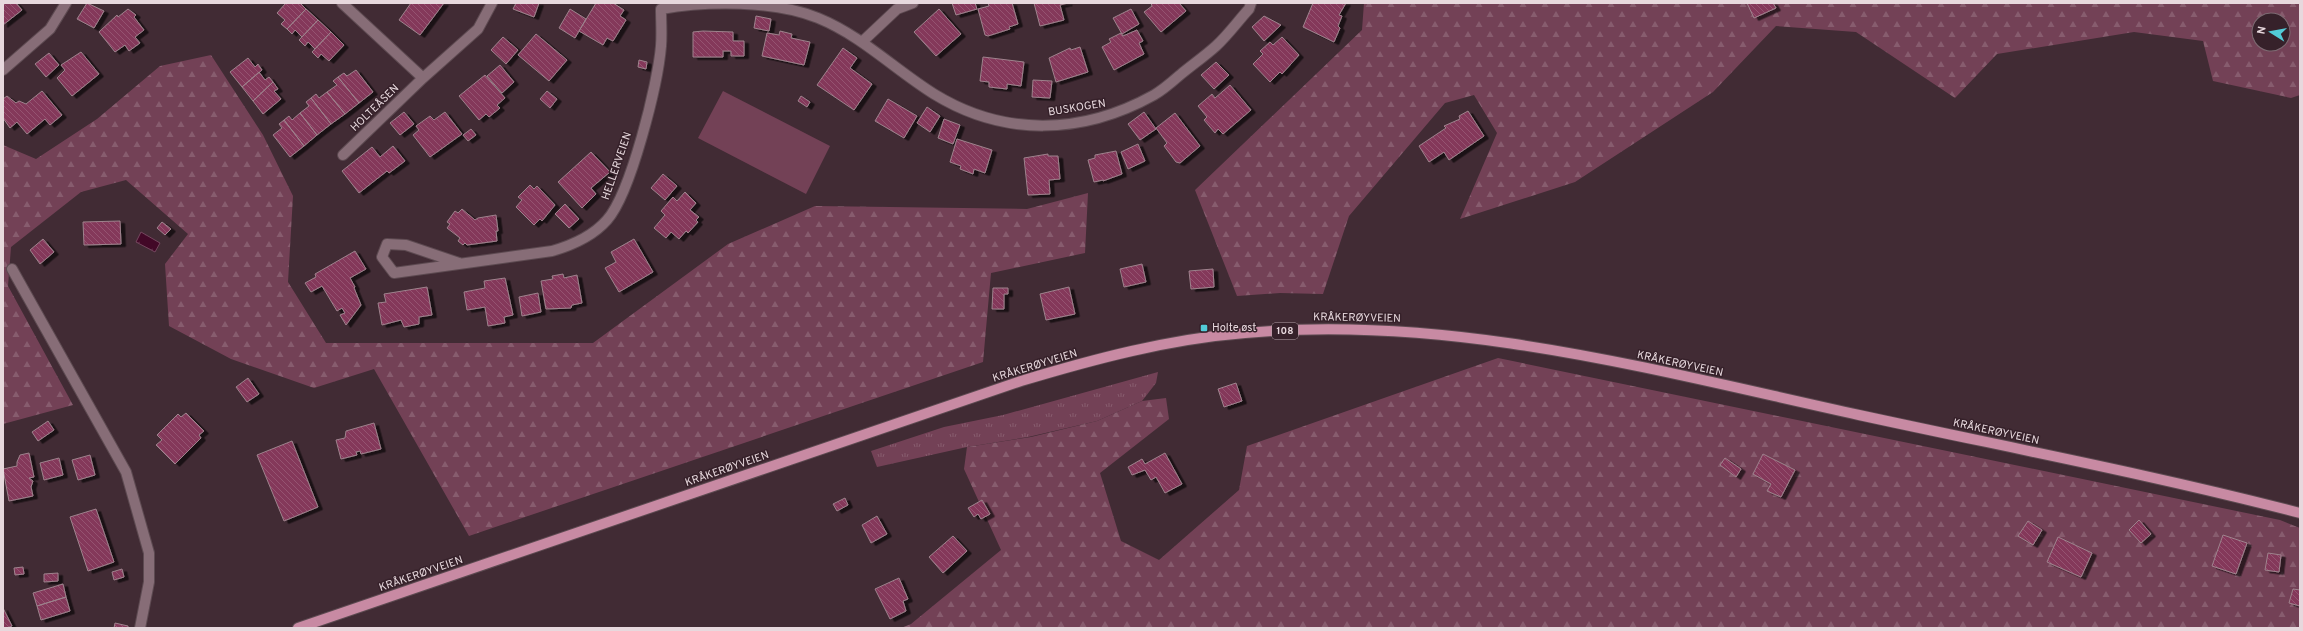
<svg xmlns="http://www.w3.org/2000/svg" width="2303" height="631" viewBox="0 0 2303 631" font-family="Overpass,sans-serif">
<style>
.grass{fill:url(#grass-tufts)}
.forest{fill:url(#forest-firs);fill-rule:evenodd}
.garden{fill:#734156}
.water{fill:url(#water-ripples);stroke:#74465e}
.building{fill:url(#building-back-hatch);stroke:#9e838d;filter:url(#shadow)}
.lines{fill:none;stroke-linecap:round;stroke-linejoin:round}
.street-casing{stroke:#5d4a51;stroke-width:12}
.primary-casing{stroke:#5d4a51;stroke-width:12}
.street{stroke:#876d77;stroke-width:10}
.primary{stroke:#c88aa3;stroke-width:10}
.poi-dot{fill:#52cbd7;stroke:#36212a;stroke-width:1.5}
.labels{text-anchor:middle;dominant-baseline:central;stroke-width:3;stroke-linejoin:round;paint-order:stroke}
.shield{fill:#36212a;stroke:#b2a1a7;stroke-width:1}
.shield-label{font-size:10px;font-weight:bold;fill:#e7d8dd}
.street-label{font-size:11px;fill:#e7d8dd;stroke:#36212a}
.poi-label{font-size:11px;fill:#e7d8dd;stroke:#36212a;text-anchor:start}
</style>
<defs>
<pattern id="grass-tufts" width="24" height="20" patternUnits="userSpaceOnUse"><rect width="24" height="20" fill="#734156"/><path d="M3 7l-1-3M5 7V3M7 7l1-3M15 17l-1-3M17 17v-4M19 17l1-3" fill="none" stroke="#875c6e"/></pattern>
<pattern id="forest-firs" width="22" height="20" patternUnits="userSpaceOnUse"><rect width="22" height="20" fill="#734156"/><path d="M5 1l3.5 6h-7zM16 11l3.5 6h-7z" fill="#875c6e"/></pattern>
<pattern id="water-ripples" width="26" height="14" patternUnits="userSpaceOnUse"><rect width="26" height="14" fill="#420827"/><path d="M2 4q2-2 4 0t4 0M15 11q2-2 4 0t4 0" fill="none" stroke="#5d2b46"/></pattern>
<pattern id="building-back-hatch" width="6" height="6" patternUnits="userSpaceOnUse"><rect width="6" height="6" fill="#84375a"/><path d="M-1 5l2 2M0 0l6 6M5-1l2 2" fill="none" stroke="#955371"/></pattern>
<filter id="shadow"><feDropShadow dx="4.5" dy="2.5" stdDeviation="0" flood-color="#0009"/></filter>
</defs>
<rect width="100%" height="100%" fill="#412b34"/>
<path class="grass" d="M1158,372L1156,383L1142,401L1097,421L1028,437L967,447L877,467L871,451L944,427L1003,415Z"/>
<path class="forest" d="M1364,3H2300V95L2291,98L2213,81L2203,41L2134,32L1997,54L1955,98L1856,32L1776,26L1713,92L1575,182L1460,219L1497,133L1474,95L1445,103L1349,216L1323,294L1280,293L1237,296L1195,190L1362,30ZM2259,20H2283V44H2259Z
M211,55L263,135L293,196L288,282L326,343H593L728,244L815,206L1027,209L1088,193L1085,253L991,273L983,362L469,536L374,369L314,388L231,359L169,326L165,264L188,234L126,180L81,192L11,247L8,286L73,405L3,424V145L36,159L97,119L160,66Z
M1498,358L2280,520L2300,528V628H901L911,624L1001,550L964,469L967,447L1031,437L1097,421L1142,401L1166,398L1169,419L1100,473L1121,541L1159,560L1239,490L1247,446Z"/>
<path class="garden" d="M723,91L830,146L806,194L698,138Z"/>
<path class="water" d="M141,232L160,243L155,252L136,242Z"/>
<path class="building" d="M3,3H16L22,10L3,25Z
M87,3L104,11L94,28L77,19Z
M286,3H300L306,9L287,29L281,24L285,20L277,13Z
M411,3H444L420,35L399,20Z
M516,3H539L534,17L513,9Z
M596,3H613L624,10L620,16L626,20L613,41L607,38L603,45L579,31Z
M952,3H975L977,9L956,15Z
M988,3H1012L1018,24L1009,27L1010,29L988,36L985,35L978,9L989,6Z
M1034,3H1068L1060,5L1064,20L1040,26Z
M1179,3L1186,11L1161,32L1144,12L1152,6L1151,3Z
M1313,3H1346L1339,15L1342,16L1338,26L1340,28L1334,42L1303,27Z
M1747,3H1773L1776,8L1754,18Z
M128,9L136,15L134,17L144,30L135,37L140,43L129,51L125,45L115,52L99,32L117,15L118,17Z
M306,9L318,20L302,37L295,30L292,34L287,29Z
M570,9L586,19L575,38L559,28Z
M939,9L961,34L936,56L914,32Z
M1131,9L1139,24L1122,34L1113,18Z
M756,16L771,19L769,31L754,28Z
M1264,16L1281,25L1264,41L1252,27Z
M318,20L331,32L315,49L308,42L305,46L299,40Z
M1137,30L1143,41L1139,43L1144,54L1114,70L1102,47L1111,42L1109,39L1121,33L1123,36Z
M703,31L733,32V41H744V56H731V51H723V57H693V32Z
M780,31L792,34L791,38L810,42L804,65L762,56L767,33L779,35Z
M331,32L344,45L329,61L321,54L318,58L312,52Z
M536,34L567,60L549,81L518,55Z
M503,37L518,50L506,64L491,50Z
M1282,37L1299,55L1282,74L1280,72L1270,82L1253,64L1263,54L1260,51L1270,42L1273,45Z
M1080,47L1088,72L1056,82L1049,58L1070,48L1071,50Z
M843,48L857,58L850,68L872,84L854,110L817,85Z
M81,52L99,74L72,96L57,78L65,70L61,65Z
M49,53L59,65L46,77L35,64Z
M983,57L1024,62L1021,86L1007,84V89L989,87V82L980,81Z
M248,58L255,67L258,64L262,70L242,87L230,72Z
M639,60L647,62L646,69L638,67Z
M1216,62L1229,75L1214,89L1201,75Z
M500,65L514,82L502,93L487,76Z
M356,70L373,92L359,103L338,77L344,73L347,76Z
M259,72L265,80L269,77L273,82L253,101L242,87Z
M485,75L505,98L497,105L500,108L489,117L486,114L479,120L459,96Z
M338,77L359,103L345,114L327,92L337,85L333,81Z
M1033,80L1052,81L1050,98L1032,97Z
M273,82L278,89L274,91L281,99L263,114L253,101Z
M1230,85L1251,110L1223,134L1218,129L1215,133L1204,120L1207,117L1198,106L1212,94L1215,98Z
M42,91L62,115L50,125L45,119L27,134L17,122L10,128L3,118V99L7,96L16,103L19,101L26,104Z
M547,91L557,99L550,108L540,99Z
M327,92L345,114L331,124L311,98L316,94L319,98Z
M801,96L810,102L807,107L798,101Z
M311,98L331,124L317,135L300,113L309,106L306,102Z
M888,99L917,116L904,138L875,121Z
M927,107L940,116L930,132L917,123Z
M1468,111L1484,136L1449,160L1444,152L1429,162L1419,146L1446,128L1444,126L1460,119L1459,116Z
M404,112L414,124L400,135L390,123Z
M445,112L462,134L430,157L413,135L419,130L416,126L430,116L434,120Z
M1144,112L1156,129L1140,140L1128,124Z
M300,113L317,135L304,146L284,120L289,116L292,120Z
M1175,113L1200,146L1180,163L1176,162L1164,146L1167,143L1156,128Z
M944,119L960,125L953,144L938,138Z
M284,120L304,146L290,157L273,135L282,128L279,124Z
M471,129L476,135L468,141L463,135Z
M957,139L992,150L985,173L974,169L973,174L960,169L961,166L950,162Z
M1138,144L1145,161L1128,169L1121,152Z
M393,146L405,161L389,173L387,171L359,193L342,171L372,147L380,157Z
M1116,151L1122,174L1103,181V180L1094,182L1088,160L1095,158V155Z
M591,152L610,172L591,188L596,194L582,208L558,182Z
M1048,154V156H1058L1060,179L1049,180L1050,194L1028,195L1024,158Z
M663,174L677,186L665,200L651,188Z
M530,185L534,189L537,186L555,205L542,221L540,219L534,225L516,207L522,200L518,197Z
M685,192L696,203L690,210L699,217L696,220L698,222L688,233L686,231L679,239L671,232L666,238L654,228L665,215L661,211L673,197L677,201Z
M565,204L579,219L569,228L555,214Z
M462,209L475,220L478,218L496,215L498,231H496L497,241L467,245L465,243L463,245L458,241L460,238L447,228L450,224L447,222L455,211L458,213Z
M120,221L121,244L84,245L83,222Z
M162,222L171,229L165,235L157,228Z
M43,239L54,252L40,264L30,250Z
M634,239L653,272L619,292L605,268L616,262L611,252Z
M355,251L366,269L350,278L355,287L354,288L361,305L346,325L340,315L345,313L342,308L337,311L322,286L311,292L305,283L316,277L315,274Z
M1142,264L1146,282L1124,287L1120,269Z
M1213,269L1214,287L1191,289L1189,271Z
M563,274L564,278L577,275L582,303L572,305L571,308L546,309L541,281L553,279L552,276Z
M505,278L513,315L504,317L505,323L488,326L485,307L467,310L464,292L485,288L484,281Z
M427,287L432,315L419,317V324L404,327L401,320L382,325L378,303L386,302L384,294Z
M1069,287L1075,314L1046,320L1040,294Z
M993,288H1008V294H1004V309H992Z
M538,293L541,312L522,316L519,297Z
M248,378L259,394L247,402L236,387Z
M1236,383L1242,401L1224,407L1218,389Z
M186,413L204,431L199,435L201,438L175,464L156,445L162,440L157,435L178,414L181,417Z
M48,421L54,430L38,441L32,432Z
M374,423L381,449L361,454L360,451L356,452L357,455L341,459L336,440L345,438L346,431Z
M292,441L318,507L284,521L257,455Z
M29,453L34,477L29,478L33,481L31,487L33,496L9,501L3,469L17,466V462L20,455Z
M1165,453L1182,484L1165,493L1156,477L1151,480L1145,470L1132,475L1128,467L1142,459L1145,464Z
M1763,454L1795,470L1781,497L1767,491L1771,484L1753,474Z
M90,455L95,475L78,480L72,460Z
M59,458L63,475L44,480L40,463Z
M1725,458L1741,469L1736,477L1720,465Z
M845,498L848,505L837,511L833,504Z
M982,500L990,514L981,519L978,514L974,517L968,508Z
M96,509L114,562L88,571L70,517Z
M877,516L887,534L871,543L862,525Z
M2139,520L2151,534L2141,543L2129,530Z
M2028,521L2042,530L2033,545L2018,536Z
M2223,535L2247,543L2236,574L2212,566Z
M953,536L967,551L943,573L929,557Z
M2058,537L2092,553L2081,577L2047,562Z
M2268,553L2281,555L2279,572L2265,570Z
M23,567L24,574L15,575L14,568Z
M122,569L124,577L114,580L112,572Z
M58,573V581L44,582V574Z
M899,578L908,599L903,601L906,611L890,619L875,589Z
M63,584L66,597L37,606L33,593Z
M2293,589L2300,590V606L2289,603Z
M66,597L70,611L41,620L37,606Z
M3,608L12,626L7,628H3Z
M115,623L128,626V628H114Z"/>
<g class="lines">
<defs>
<path id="street" d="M342,3L423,78L478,29L492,3
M661,9C706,1 775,0 818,18C862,36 894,69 934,94C1004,137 1082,135 1154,95C1163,90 1172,82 1180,75C1192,65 1205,56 1216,46C1228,35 1238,21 1249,9L1251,3
M863,41L897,9L913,3
M3,70L50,29L66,3
M343,155L423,78
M459,263L406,245L387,244L382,257L394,273L552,251C573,245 593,236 607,220C631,193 658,83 661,46C662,34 661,21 661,9
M12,269L126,472L149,553V582L140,628"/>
<path id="primary" d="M298,628L1021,381C1094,359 1169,339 1245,333C1453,314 1657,371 1859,415C2006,447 2154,475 2300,513"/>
</defs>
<use href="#street" class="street-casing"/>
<use href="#primary" class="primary-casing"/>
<use href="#street" class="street"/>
<use href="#primary" class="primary"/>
</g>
<rect class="poi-dot" x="1200" y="324" width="8" height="8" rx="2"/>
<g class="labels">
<rect class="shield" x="1272" y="323" width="26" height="16" rx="3"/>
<g class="shield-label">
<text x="1285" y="331">108</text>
</g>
<g class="street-label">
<text transform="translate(375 108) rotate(-44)">HOLTEÅSEN</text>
<text transform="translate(1077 108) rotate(-9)">BUSKOGEN</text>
<text transform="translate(617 166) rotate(-71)">HELLERVEIEN</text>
<text transform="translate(1357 318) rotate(1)">KRÅKERØYVEIEN</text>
<text transform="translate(1680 364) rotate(12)">KRÅKERØYVEIEN</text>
<text transform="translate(1035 366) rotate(-17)">KRÅKERØYVEIEN</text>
<text transform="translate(1996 432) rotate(12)">KRÅKERØYVEIEN</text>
<text transform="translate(727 469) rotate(-19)">KRÅKERØYVEIEN</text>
<text transform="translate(421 574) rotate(-19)">KRÅKERØYVEIEN</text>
</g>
<g class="poi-label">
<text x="1212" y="328">Holte øst</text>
</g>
</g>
<rect width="2303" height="631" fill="none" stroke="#e7d8dd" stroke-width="8"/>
<g transform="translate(2271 32) rotate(281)"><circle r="19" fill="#36212a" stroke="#7d6a72"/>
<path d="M0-3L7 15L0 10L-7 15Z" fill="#52cbd7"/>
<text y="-6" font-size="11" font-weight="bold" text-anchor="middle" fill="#e7d8dd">N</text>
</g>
</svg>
